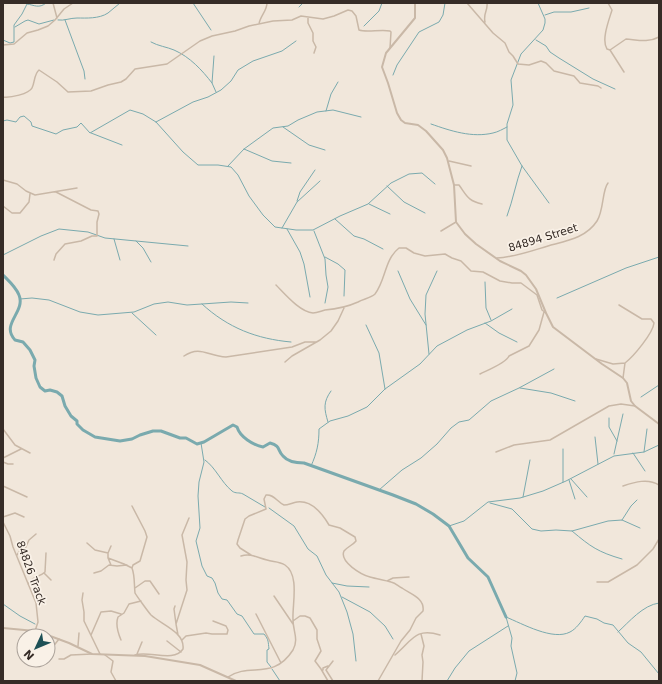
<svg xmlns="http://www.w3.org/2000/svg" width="662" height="684" viewBox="0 0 662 684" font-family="'DejaVu Sans',sans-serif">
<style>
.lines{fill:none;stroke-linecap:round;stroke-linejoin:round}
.stream{stroke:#7aaaae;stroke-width:1}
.river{stroke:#7aaaae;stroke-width:3}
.minor{stroke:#c9b8a7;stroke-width:1.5}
.tertiary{stroke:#c9b8a7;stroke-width:2}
.labels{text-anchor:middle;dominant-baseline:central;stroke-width:3.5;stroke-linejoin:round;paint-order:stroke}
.street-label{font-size:11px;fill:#362c27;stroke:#f9f1e7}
</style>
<rect width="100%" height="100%" fill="#f1e7db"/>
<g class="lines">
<path class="stream" d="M193,3L211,30
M538,3L545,19V23L543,30L521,54L511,80L513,105L507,124V140L522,166L549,203
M299,7L303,3
M545,15L554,12H571L589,8
M58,20C64,21 70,18 77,18C86,18 99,19 108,13C112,10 116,6 120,3
M65,20L84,71L85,79
M364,26L379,11L382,3
M15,27L25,21L28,20L39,24L54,20
M3,40L10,43L14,42V25L22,14L27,4C34,5 39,9 46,3
M536,40L546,46L550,52L559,58L593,79L615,89
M151,42C158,46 167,47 174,50C190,57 202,70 212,83
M214,56L212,83L216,92
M393,75L397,65L419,32L439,22L443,15L445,3
M326,111L331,94L338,82
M3,121L7,120L16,122L20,117L24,116L31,122L32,126L56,134L63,130L77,127L81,123L90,133L130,110L143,114L156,122L183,152L198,165H218L231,167L238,175L249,196L263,215L275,227L296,230H313L340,216L368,204L391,183L409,174L422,173L435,184
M156,122L193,102L208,97L221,90L231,81L238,70L253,61L282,51L296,41
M431,124C451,131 472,138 493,133C498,132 503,129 507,127
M283,127L309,145L325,150
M91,133L122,145
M244,149L272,161L291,163
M228,166L244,149L273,128L288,126L298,120L317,112L333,110L361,117
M387,186L404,202L425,213
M297,201L300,192L315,170
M369,204L390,214
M507,216C513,200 516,182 522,166
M335,219L354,236L364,239L383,249
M282,228L297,202L320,181
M287,229L300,252L304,264L310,297
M314,231L325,259L326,275L328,287L325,303
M114,239L120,260
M136,241L143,248L151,262
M3,255L41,236L59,229L88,232L105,238L188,246
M325,257L338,264L345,270L344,296
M398,271L410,299L426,325
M485,282L486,308L491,320
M557,298L626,268L659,257
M20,299L32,298L49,300L80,312L98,315L134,312L154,304L168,302L187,305L231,302L248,303
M202,304C228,328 257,339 291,342
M132,313L156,335
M485,323L499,333L517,342
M366,325L379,353L385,389
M429,354L425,314L426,295L437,271
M520,388L551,393L575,401
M641,397L659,385
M609,418V427L617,441
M328,422C324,409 323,402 331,391
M595,437L598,464
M201,443L204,462L199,482L198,496L200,528L196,541L202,566L207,576L212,578L215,583L218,593L222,599L227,600L237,614L242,616L254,634H264C269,640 268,642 269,649L267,650V662L271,667
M563,449V482
M644,452L647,429
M633,453L645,471
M614,454L623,414
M205,460C216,468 221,482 232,491C236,494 239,492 243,494C250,498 258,503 265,507
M311,466C317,453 319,443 319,429L330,421L348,416L367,407L385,389L420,364L437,346L467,330L491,321L512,309
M571,479L587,497
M569,480L575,499
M379,490L402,470L421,458L437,444L451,428L459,422L469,420L491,401L519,388L554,369
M523,497L530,460
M490,503L512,509L532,529L541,531L556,530L572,531L608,521L622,520L640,528
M269,508L294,526L308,549L317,556L326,575L339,592L347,612L353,634L356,661
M622,520L631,506L637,500
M449,526L464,521L488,502L520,498L543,491L566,481L614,456L644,452L659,445
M572,531C591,547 598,552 622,559
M332,583L347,586L369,587
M342,597L370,612L385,626L393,639
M3,604L20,616L35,624
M506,617C523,624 553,641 570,632C576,629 581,622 585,616L597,619L604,623L613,625L628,643L641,652L659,674
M506,617L512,638L511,646L517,673L515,681
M618,632C629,622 643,605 659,603
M272,669L280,681
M158,681H163
M447,681L455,668L469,651L508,626"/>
<path class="river" d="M3,275C9,281 16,287 19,295C26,312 0,324 15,340L23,342L30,350L35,360L34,366L36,378L40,387L45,391L50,390L57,392L62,396L65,406L71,416L77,421V424L83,430L95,437L120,441L132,439L140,435L153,431H161L180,438H186L197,444L204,442L233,425L237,427C240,437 253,445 263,447L270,443C281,446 277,450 283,456C288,462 297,463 304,463L393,495L416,504L433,514L449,526L468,558L488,577L506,617"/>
<path class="minor" d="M53,3L57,18
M467,3L493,33L505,43L509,52L513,56L518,64L529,65L541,61L546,63L554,71L574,76L580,83L598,86L601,88
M608,3L612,10C609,20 601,40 607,49L610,50L626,39C638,40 648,43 659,37
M308,18V23L313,33V41L316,47L314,53
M485,22C483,13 488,11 487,3
M259,24C260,16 267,11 267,3
M3,45L14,44L27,33L38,30L48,26L55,20L64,9L73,3
M610,50L624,72
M3,97C10,98 29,94 32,88C35,82 34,74 39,70L57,82L68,92L91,91L108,85L121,82L126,79L135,69L167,64L200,41L212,36L235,31L249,26L273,21L292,20L301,16L323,19L334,16L348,10L352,11L356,16L359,30C367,33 380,29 390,31L391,32L390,48
M449,161L471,166
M3,180L17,184L26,191L35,195L77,188
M454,185H459C467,196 468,201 482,204
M3,206L12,213H20L29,202L30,194
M441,231L456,222
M497,258C515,257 531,251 548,246C566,241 586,238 597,221C604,210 602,190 608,183
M54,260L56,254L65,244L81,241L92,236H97V222L99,214L98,211L91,210L56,192
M276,285C285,294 300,312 313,313C317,313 321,311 325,310C337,309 347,307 358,302C363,299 371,298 375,294C386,280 384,260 399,248H406L414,253L425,256L445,254L452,258L461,261L471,271L483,272L500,281L512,283H521L537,295L542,310L546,313
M619,305L642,319H651L654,323C653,333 634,356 625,363L623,378
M184,356C200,345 208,356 226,357L292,347L305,342H317
M596,359L613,364L625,363
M285,362L292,356L320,340L331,331L338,321L344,308
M480,374C488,370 506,363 509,356L529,346L539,330L544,312
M3,429L15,445L30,453
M496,452L514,445L550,440L609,406L621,404L635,406
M3,458L21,449
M3,462L8,464H13
M3,486L27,497
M623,486C635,482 648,478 659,485
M132,506L145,531L147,537L140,561L133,565L132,568
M3,517L15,513L24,517
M3,522L10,536L13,547L36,603L38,622L35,631
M87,543L95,550L108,553V558L111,565
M108,553L111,546
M17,555L19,552L24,551L29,540L36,534
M251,555L240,548L237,544L238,540L245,519L249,516L266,509L264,499L266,495C274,494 277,502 284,505C288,505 292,503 297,502C312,500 322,513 329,525L340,528L355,537L356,541C353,545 347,547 344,551C339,562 362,575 370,577C377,579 384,580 391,582C396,583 398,586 402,588C410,594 425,598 423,611L416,618L410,630L401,641L378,681
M108,558L124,564L132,568C135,576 134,584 135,593C136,595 149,613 151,615C162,625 185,632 183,649C174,663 148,650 135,655
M44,573L51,580
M94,573L101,571L109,565L117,566L127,565
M387,581L393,578L409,577
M597,582H608L637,565L653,549L659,539
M28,584C32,576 40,577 45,572L46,553
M135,588L145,581H150L159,594
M83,593L82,600L84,612V621L100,654
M274,596L293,624
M175,606L174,609L176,624
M256,614L281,663
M293,621L300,616H305L310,618L317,630V639L321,651L315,661L321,669L328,681
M421,634L424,646L422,655L423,662L422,681
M91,635L101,612L111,611L121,614
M178,635L176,624L187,590L186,580L187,562L182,535L189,518
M33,636V631
M121,640C118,633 115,625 118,617L124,613L129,604L141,601
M182,640L186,636L206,633L212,634H227L228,630L226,626L213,621
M167,641L181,652
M78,646L79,633
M48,653L59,639
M137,654L142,642
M105,655L113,661L111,672L116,681
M395,655C412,641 415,627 440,635
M59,659H64L71,655L92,654
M323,670V668L328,666
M228,677C250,662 273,681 293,650C299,639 293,631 293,620C292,605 300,575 285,565C279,561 273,562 267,560C258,558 251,553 241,556
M333,681L326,670L333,661"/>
<path class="tertiary" d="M415,3V18L386,53L382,67L388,83L397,113L401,120L405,123L418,125L426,131L443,150L447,158L454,185L456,222L465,234L476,244L500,261L521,271L526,275L536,289L546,313L553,327L602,364L623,378L627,383L631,401L635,406L659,424
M3,628L35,631L42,633L69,643L92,654L145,656L200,665L236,681"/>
</g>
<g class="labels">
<g class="street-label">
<text transform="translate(543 238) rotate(-17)">84894 Street</text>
<text transform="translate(31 573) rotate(70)">84826 Track</text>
</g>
</g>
<rect width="662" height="684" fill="none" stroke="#362c27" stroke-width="8"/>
<g transform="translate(36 648) rotate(226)"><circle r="19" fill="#f9f1e7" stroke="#aba29a"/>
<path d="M0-3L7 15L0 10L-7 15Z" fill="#1e5156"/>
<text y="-6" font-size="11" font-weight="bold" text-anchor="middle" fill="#362c27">N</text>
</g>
</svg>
